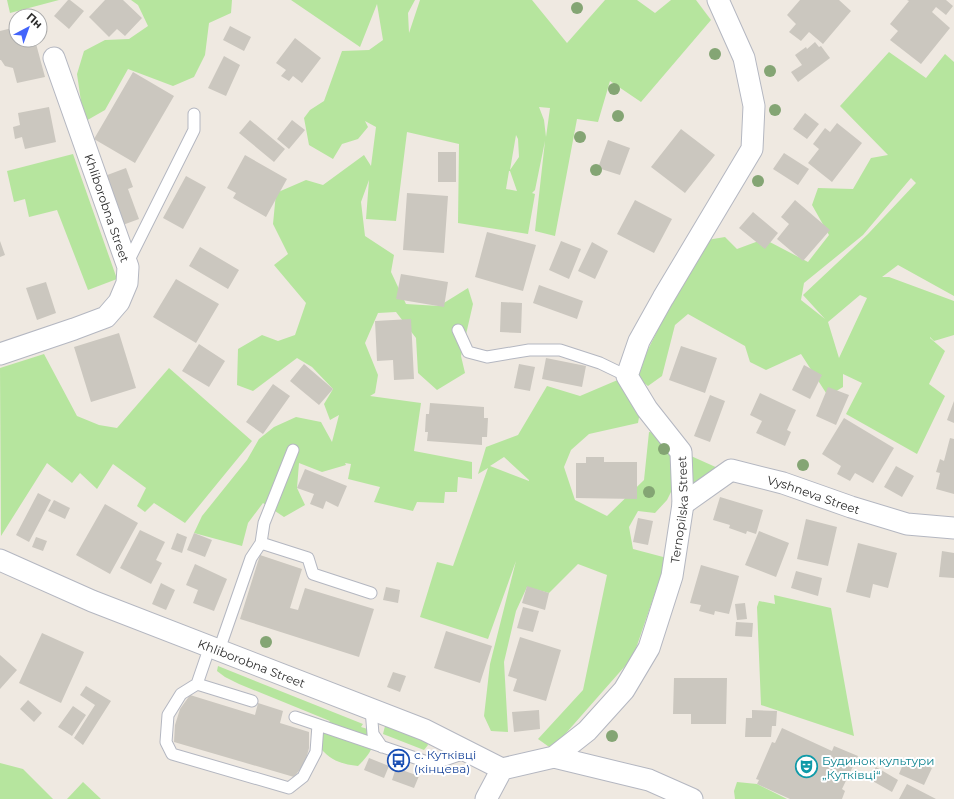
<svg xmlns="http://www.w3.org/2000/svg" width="954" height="799" viewBox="0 0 954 799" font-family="Montserrat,sans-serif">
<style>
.green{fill:#b6e59e;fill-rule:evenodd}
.building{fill:#cbc7bf}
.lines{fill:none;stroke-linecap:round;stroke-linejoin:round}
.lane-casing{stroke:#b4b7c1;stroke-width:13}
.street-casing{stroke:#b4b7c1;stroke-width:23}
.lane{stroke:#fff;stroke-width:11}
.street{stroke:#fff;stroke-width:21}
.tree{fill:#84a574}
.labels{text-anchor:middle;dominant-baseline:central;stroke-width:4;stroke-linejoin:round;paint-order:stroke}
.street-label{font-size:12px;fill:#2e2e2e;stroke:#fff}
.transit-label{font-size:12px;fill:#164399;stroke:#fff;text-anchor:start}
.culture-label{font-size:12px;fill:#0d838f;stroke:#fff;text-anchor:start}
</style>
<rect width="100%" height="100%" fill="#efe9e1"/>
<path class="green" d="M7,0H59L10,13Z
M131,0H232L231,13L209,23L205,55L194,77L173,86L128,69L105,110L84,122L77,74L84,51L105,40L129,39L148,26L138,5Z
M291,0H415L408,13L409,33L420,0H532L567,43L605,0H637L655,13L671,0H696L711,20L641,102L610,81L598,122L577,119L555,236L535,231L545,141L535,190L532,193L535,194L528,234L458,223L459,144L407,132L396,221L366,219L369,180L361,202L365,236L394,255L391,272L406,304L439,306L468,288L473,304L461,356L465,373L437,390L418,373L416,338L396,312L378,313L365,343L378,375L375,393L370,396L421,403L414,451L472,462V479L458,477L457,492H445L444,503L417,502L413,511L374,502L380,487L348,479L351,464L345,463L346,465L322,472L299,463L297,488L305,505L284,517L263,503L248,523L242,546L194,533L202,516L247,460L259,439L274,427L296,417L321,422L332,442L339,415L330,420L324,404L333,389L312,367L297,358L253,391L237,385L238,349L262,335L278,341L295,335L306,303L274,265L288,254L273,224L276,193L306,180L323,185L364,155L371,166L376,127L365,121L368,127L358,139L342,144L333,159L309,145L304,118L310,110L324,101L342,51L369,50L383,40L377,4L360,47ZM539,107L550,108L546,137L544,120ZM516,135L518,139L519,157L510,170ZM509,171H510L517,191L506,189Z
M889,52L926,78L945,54L954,62V296L898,265L882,277H889L954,301V335L934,341L930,337V338L945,351L929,384L945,396L917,454L846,414L862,383L843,374V387L828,396L801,354L766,370L750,362L745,346L688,314L675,325L662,376L648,386L635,376L666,313L707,240L725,237L737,249L764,239L808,262L829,235L812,205L818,188L853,189L871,158L888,155L840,106ZM911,178L916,183L868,234L803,295L825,319L801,300L804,283L863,235ZM860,295L867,298L839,358L828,322Z
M73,154L117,279L88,290L57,210L29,217L25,199L14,202L7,171Z
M44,354L77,416L99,425L117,428L169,368L252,441L185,523L154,503L145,512L137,506L146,488L113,464L97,489L80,473L72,483L47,463L1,536L0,368Z
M627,376L644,389L638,423L589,434L571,450L564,467L575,500L607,516L644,480L649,432L666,434L676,449L675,484L667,500L655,513L638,511L629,527L633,549L667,558L633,657L552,749L538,739L583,690L607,575L578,564L549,593L527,587L516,611L504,662L508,732L491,731L484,716L490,664L516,561L488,639L420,617L437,562L453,566L488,468L478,474L486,447L518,435L547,386L580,396ZM504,457L529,480V481L490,466Z
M691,456L720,469L690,493Z
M774,595L831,608L854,736L761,705L757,607L759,601L775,604Z
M218,666L363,724L361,727L371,730C377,746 369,755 358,766C341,764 332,761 320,748L324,728L330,721L239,684L225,677L217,671Z
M385,726L426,741L428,745L424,750L383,734Z
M0,763L23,769L53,799H0Z
M83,782L101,799H67Z
M737,782L757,784L787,799H735L734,791Z"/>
<path class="building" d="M68,0H70L84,11L69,29L54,16Z
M105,0H123L142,18L125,36L117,29L109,37L89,17Z
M800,0H839L851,11L823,44L809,32L801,41L789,32L796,24L787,15Z
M907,0H946L953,6L946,15L936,7L932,12L950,28L921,64L890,40L898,31L890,24L909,1Z
M230,26L251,37L244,51L223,40Z
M16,27V40H35L45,77L17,83L13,68L5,66L1,60H0V31Z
M295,38L321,58L302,83L293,76L289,81L281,76L286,70L276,63Z
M815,42L819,47L821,46L830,58L798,82L791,72L802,65L795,55L806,47L807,49Z
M224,56L240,65L226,96L208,88Z
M133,72L174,96L135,163L94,139Z
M49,107L56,142L25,149L22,137L15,139L13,127L20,125L18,113Z
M805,113L819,124L807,139L793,129Z
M250,120L285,149L274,162L239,133Z
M292,120L305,130L289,149L277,139Z
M837,123L862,143L832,182L808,163L819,149L813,144L825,128L830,132Z
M681,129L715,155L685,193L651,167Z
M608,140L630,148L620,175L598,168Z
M438,152H456V182H438Z
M784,153L809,169L798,185L773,169Z
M245,155L287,179L266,217L233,198L236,193L227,188Z
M126,168L133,187L128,189L139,219L120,226L102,177Z
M186,176L206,187L183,229L163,218Z
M407,193L448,196L444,253L403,250Z
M635,200L672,219L654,253L617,234Z
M795,200L830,230L803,261L777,239L789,224L781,217Z
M753,212L778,233L765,249L739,228Z
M487,232L536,245L523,291L475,277Z
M0,241L5,255L0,257Z
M561,241L581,249L569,279L549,270Z
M592,242L608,251L595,279L578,271Z
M200,247L239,270L228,289L189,266Z
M401,274L448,282L444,307L396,299Z
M176,279L219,304L196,343L153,317Z
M46,282L56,313L37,320L26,288Z
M539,285L583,301L577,319L533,303Z
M501,302L522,303L521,333L500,332Z
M411,319L414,379L394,380L393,360L377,361L375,321Z
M119,333L136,388L91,402L74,347Z
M199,344L225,361L209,387L182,371Z
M681,346L717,358L705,393L669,380Z
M546,358L586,366L582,387L542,379Z
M304,364L333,389L319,405L290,381Z
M519,364L535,367L530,391L514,388Z
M804,365L822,375L810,399L792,390Z
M273,384L290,396L263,434L246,422Z
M828,387L849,395L836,425L816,416Z
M760,393L796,410L787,430L791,432L785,446L756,433L762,421L750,415Z
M710,395L725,401L710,442L694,436Z
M954,401V423L947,420Z
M430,403L484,407V418H488L487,437H482V445L427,441L428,432H425L426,414H429Z
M844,418L894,448L873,483L855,473L850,481L837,474L841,466L822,454Z
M950,438L954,439V494L936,489L940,473L936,472L940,459L944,461Z
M586,457H604V462H637V499L576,498V463H586Z
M896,466L914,476L902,497L884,487Z
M305,469L347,486L338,507L326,501L323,509L310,504L314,494L297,488Z
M38,493L51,500L29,542L16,535Z
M720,497L763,510L756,534L747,531L746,534L729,528L730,525L713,520Z
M54,500L70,508L65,519L48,511Z
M105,504L138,523L110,574L76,555Z
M638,518L653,521L648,545L633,542Z
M806,519L837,527L828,566L797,559Z
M140,530L165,542L156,560L162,563L151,584L120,568Z
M759,531L789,543L776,577L745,565Z
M177,533L187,537L182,553L171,549Z
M194,533L212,540L205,557L187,550Z
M36,537L47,541L43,551L32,547Z
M858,543L897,553L888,588L873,584L870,598L846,592Z
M942,551L954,553V578L939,577Z
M260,555L302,569L290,608L298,610L305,588L374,609L359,657L240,619Z
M195,564L227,579L214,611L193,603L198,590L186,585Z
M701,565L739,576L729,614L715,611L714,615L699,611L701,605L690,603Z
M796,571L822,578L818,596L791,588Z
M161,583L175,590L166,610L152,604Z
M527,586L549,593L545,610L522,603Z
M386,587L400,590L398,603L383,600Z
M745,603L747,619L737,620L735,604Z
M523,607L539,611L533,632L517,628Z
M736,622L753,623L752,637L735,636Z
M446,631L492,646L480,683L434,668Z
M42,633L84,652L61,703L19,683Z
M520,637L561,650L546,701L513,691L517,679L508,676Z
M0,655L17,670L0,689Z
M393,672L406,676L400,692L387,687Z
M674,678H727L726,724H691V714H673Z
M86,686L111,701L83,745L74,738L95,705L80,695Z
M190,695L255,715L258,703L283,711L280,723L309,732V748L305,763L294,777L174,742L175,725L180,709Z
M28,700L42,713L34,722L20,709Z
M73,706L86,715L72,736L58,727Z
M539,710L540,729L514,732L512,712Z
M752,710L777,711L776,726H772L771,737H745L746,718H752Z
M782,728L832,751L834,746L858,756L842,789L845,791L842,799H790L757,784L759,780L756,779L772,742L775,743Z
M906,757L932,768L924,785L899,774Z
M369,758L389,766L384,778L364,770Z
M876,767L898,780L892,792L869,779Z
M396,768L419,776L414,788L392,780Z
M907,784L936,799H899Z"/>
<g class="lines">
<defs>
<path id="lane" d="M127,264L194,130V114
M458,330L468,352L487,357L529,350H560L600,363L627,376
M261,543L264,523L293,450
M219,650L251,558L261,543L308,558L313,574L371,593
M197,684L210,646
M252,701L197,684L181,694L168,715L166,742L172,754L289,788L303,777L316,752L318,725
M371,709L373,734L382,747
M295,717L433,764L468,752"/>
<g id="street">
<path d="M0,354L74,329L106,317L119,302L127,283L128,267L54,58"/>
<path id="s1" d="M683,504L731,470L783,483L851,507L907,524L954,528"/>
<path id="s2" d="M0,560L92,601L425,730L502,769"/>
<path d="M554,757L649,780L692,799"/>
<path id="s3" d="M486,799L502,769L554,757L587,731L624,690L649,648L672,576L683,504L681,452L647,409L627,376L639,341L663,298L752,149L754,106L744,58L718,0"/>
</g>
</defs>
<use href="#lane" class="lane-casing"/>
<use href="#street" class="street-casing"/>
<use href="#lane" class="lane"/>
<use href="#street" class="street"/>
</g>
<g class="tree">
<circle cx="577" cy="8" r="6"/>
<circle cx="715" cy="54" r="6"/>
<circle cx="770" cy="71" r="6"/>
<circle cx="614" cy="89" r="6"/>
<circle cx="775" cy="110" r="6"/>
<circle cx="618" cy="116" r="6"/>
<circle cx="580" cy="137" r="6"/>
<circle cx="596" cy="170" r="6"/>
<circle cx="758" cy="181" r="6"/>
<circle cx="664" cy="449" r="6"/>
<circle cx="803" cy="465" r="6"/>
<circle cx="649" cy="492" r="6"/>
<circle cx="266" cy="642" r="6"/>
<circle cx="612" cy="736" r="6"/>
</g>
<defs>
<symbol id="bus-ring" viewBox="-11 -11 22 22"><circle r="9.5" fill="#fff" stroke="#1a4fb4" stroke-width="1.5"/><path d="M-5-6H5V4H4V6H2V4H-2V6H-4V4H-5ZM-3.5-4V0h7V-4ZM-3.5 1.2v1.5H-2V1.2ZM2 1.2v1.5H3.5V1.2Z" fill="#1a4fb4"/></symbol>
<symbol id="theatre-ring" viewBox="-11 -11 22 22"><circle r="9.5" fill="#fff" stroke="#0f9aa8" stroke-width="1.5"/><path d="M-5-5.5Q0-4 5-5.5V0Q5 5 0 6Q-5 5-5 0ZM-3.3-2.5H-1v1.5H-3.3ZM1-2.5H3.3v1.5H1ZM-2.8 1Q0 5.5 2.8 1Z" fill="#0f9aa8"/></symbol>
</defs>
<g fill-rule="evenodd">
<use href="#bus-ring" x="386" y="748" width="25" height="25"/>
<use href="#theatre-ring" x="794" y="754" width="25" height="25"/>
</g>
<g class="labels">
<g class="street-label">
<text transform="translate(107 208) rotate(71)">Khliborobna Street</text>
<text stroke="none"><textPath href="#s1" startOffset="145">Vyshneva Street</textPath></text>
<text stroke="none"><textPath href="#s3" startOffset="376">Ternopilska Street</textPath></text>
<text stroke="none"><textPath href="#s2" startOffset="272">Khliborobna Street</textPath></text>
</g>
<g class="transit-label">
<text x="414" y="754">с. Кутківці<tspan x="414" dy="14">(кінцева)</tspan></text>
</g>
<g class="culture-label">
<text x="822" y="760">Будинок культури<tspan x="822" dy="14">„Кутківці“</tspan></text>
</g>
</g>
<g transform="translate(28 28) rotate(41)"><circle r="19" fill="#ffffff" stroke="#ababab"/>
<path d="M0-3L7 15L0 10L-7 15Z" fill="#4264fb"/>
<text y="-6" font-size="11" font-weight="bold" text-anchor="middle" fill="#2e2e2e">Пн</text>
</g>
</svg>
